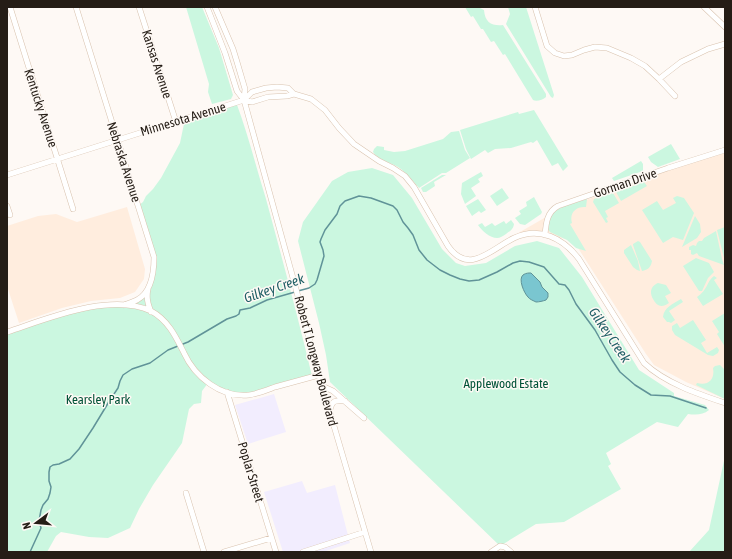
<svg xmlns="http://www.w3.org/2000/svg" width="732" height="559" viewBox="0 0 732 559" font-family="'Asap Condensed',sans-serif">
<style>
.industrial{fill:#f2edfe}
.built{fill:#ffedde}
.green{fill:#cbf7e0}
.water{fill:#7ac6d0;stroke:#609398}
.lines{fill:none;stroke-linecap:round;stroke-linejoin:round}
.stream{stroke:#609398;stroke-width:1.5}
.minor-casing{stroke:#d9c3af;stroke-width:6}
.minor{stroke:#fff;stroke-width:5}
.labels{text-anchor:middle;dominant-baseline:central;stroke-width:3;stroke-linejoin:round;paint-order:stroke}
.street-label{font-size:13px;fill:#251d16;stroke:#fef9f5}
.park-label{font-size:13px;fill:#005237;stroke:#fef9f5}
.water-label{font-size:14px;font-style:italic;fill:#205f66;stroke:#fef9f5}
</style>
<rect width="100%" height="100%" fill="#fef9f5"/>
<path class="industrial" d="M274,394L286,432L248,444L235,405Z
M302,481L307,493L335,485L350,543L326,551V552H283L264,492Z"/>
<path class="built" d="M725,153V399L686,382L654,365L646,354L578,248L569,240L533,230L513,236L560,209L637,182L660,172Z
M127,207L145,269L144,279L135,292L120,298L91,301L62,308L19,323L7,286V226L38,216L56,214L77,222Z"/>
<path class="green" d="M186,7H202L219,48L233,95L231,99L212,104L208,92L209,84Z
M465,7H478L484,10C485,23 492,26 503,25L546,94V97C543,100 536,102 533,100L505,54L503,55L494,41L491,42L483,29H481L473,16L471,17Z
M508,7H526L554,95L553,98L551,97L506,24L510,14Z
M236,102C248,134 256,167 266,199C282,258 298,317 312,376L249,395L227,392L208,383L202,391L201,403L194,404L189,409L182,443L153,485L139,509L130,528L108,538L89,537L61,532L56,536L47,552H7V332L80,309L124,305L137,300L149,287L154,257L138,206L143,202L146,196L153,189L161,178L180,143L185,119Z
M534,110L568,166L563,171L558,163L552,166L537,140L533,143L531,142L511,148L495,149L488,153L485,150L471,159L466,149L460,130L518,112L519,114Z
M459,131L465,150L470,158L446,173H442L419,188C412,180 407,173 398,167C390,162 378,160 373,152L374,149L377,146L384,147V150L394,152L405,151L443,139L451,132Z
M671,144L680,159L658,167L651,162L648,157Z
M641,161L643,164V171L614,181L612,178Z
M372,168L393,175L412,198L442,249L456,263L465,266L486,263L515,246L537,241L559,248L582,277L639,370L674,393V396L705,405L709,410C703,415 696,415 688,414L678,427L657,422L606,453L611,464L608,466L621,489L564,522L536,524L500,546L330,382L326,355L319,323L298,241L303,222L332,181L348,172Z
M481,172L483,176L478,179L480,182L471,188L476,196L465,204L461,194L462,183Z
M442,175H446L434,182L435,186L426,192H423L421,188Z
M644,182L647,186L621,201L616,192Z
M502,188L509,198L497,206L490,196Z
M613,193L619,203L605,211L608,217L606,218L608,222L606,223L593,202L594,199Z
M677,196L684,198L694,213L683,240L673,237L663,243L642,210L657,201L663,210L676,203L673,198Z
M534,197L542,212L541,214L525,225L520,224L515,218L521,214L519,211L527,206L526,202Z
M478,199L486,210L481,213L479,211L472,216L466,206Z
M587,199L586,207C576,206 569,213 572,223L570,224L586,251L576,248L567,240L550,232L548,229C549,224 549,218 552,214C559,206 578,202 587,199Z
M695,216L700,224L701,232L697,238L682,247Z
M511,220L514,224C513,230 510,231 506,234C503,236 500,238 497,238C490,238 482,231 478,225L482,223L485,227L492,223L495,226L504,221L506,224Z
M725,227V262L717,230Z
M716,231L722,259L724,265L699,256L697,253L693,255L691,254V250H689V247L693,245L696,246L697,243L699,241H702L704,238Z
M638,241L640,242L652,261C651,267 648,270 642,271L633,245V244Z
M631,245L638,261L640,271L637,270L633,267L624,253V250Z
M696,258L709,263L714,272L708,278L702,291H699L683,266Z
M714,276L717,278L714,280L723,294L703,306L697,297C708,290 706,282 714,276Z
M658,283L666,285L671,293L665,296L669,303C662,308 657,307 653,299C649,292 651,286 658,283Z
M681,299L683,302L669,311L675,320L671,323L669,322H667L663,317C664,307 673,304 681,299Z
M725,313V347L717,334L719,332L712,321Z
M693,320L706,340L701,343L707,353L717,347L719,350L718,353L713,356L708,355L675,335L672,330V326L677,323L680,328Z
M720,365L724,369L725,399L696,385L697,383C709,386 715,379 713,368L715,366Z
M725,456V552H689L709,530Z"/>
<path class="water" d="M529,273H531L540,282L542,287L548,293V297L546,300C543,301 539,302 536,302C534,301 529,299 528,297C524,293 518,279 523,275C524,274 527,273 529,273Z"/>
<g class="lines">
<path class="stream" d="M298,291L309,288L315,284L317,280L324,256L323,250L320,242L321,239L325,230L337,214L340,206L345,201L359,196L371,198L393,206L397,210L403,222L408,228L413,235L419,250L427,260L440,270L450,275L460,279L469,281L479,280L497,272L513,263L520,261L529,262L544,267L559,284L565,285L569,290L576,304L595,330L612,360L620,372L635,385L651,395L670,396L706,408
M30,552L41,528L39,521L41,510L43,505L48,499L50,493L51,487L49,481V472L50,467L53,465L59,464L70,459L79,449L93,428L110,400L118,388L120,381L123,375L132,369L150,363L168,350L188,342L227,319L236,316L239,314L240,310L250,308L267,300L295,292"/>
<defs>
<path id="minor" d="M10,7L73,209
M76,7L154,257C154,272 152,292 137,300C133,302 128,303 124,305
M139,7L176,122
M207,7L225,53L237,91L244,100L296,289L319,375L371,552
M215,7L233,49L237,62L245,89L244,100
M535,7L547,46L555,53L564,56L572,55L584,50L595,47L607,48L631,58L645,66L659,79L675,96
M704,7L725,27
M659,79L681,62L708,49L725,44
M244,100L252,92L266,88L277,87L288,88L294,94L311,99L325,110L339,128L354,144L379,161L393,168L405,176L414,187L448,246C469,276 491,249 514,238C539,226 563,238 579,259L644,363C665,383 698,394 725,403
M7,175L244,100L252,102L268,97L287,96L294,94
M7,206L10,215
M545,235C546,223 547,212 558,206L668,168L725,150
M148,289C146,298 148,304 151,312
M7,332C47,319 110,292 151,311C168,320 176,337 184,353C195,377 221,398 249,395C257,394 267,390 275,387C290,383 304,379 319,375
M322,386L333,391L364,418
M227,392L276,552
M330,410C332,400 336,400 345,401
M186,493L204,552
M224,552L271,538
M303,552L365,532
M491,552L500,546L505,547L511,552"/>
</defs>
<use href="#minor" class="minor-casing"/>
<use href="#minor" class="minor"/>
</g>
<g class="labels">
<g class="street-label">
<text transform="translate(157 64) rotate(72)">Kansas Avenue</text>
<text transform="translate(41 108) rotate(72)">Kentucky Avenue</text>
<text transform="translate(183 119) rotate(-17)">Minnesota Avenue</text>
<text transform="translate(124 162) rotate(72)">Nebraska Avenue</text>
<text transform="translate(625 183) rotate(-19)">Gorman Drive</text>
<text transform="translate(316 361) rotate(75)">Robert T Longway Boulevard</text>
<text transform="translate(251 472) rotate(73)">Poplar Street</text>
</g>
<g class="park-label">
<text x="506" y="383">Applewood Estate</text>
<text x="98" y="399">Kearsley Park</text>
</g>
<g class="water-label">
<text transform="translate(274 288) rotate(-19)">Gilkey Creek</text>
<text transform="translate(610 335) rotate(56)">Gilkey Creek</text>
</g>
</g>
<rect width="732" height="559" fill="none" stroke="#251d16" stroke-width="16"/>
<g transform="translate(36 523) rotate(254)" stroke="#fef9f5" stroke-width="3" paint-order="stroke">
<path d="M0-3L7 15L0 10L-7 15Z" fill="#251d16"/>
<text y="-6" font-size="11" font-weight="bold" text-anchor="middle" fill="#251d16">N</text>
</g>
</svg>
